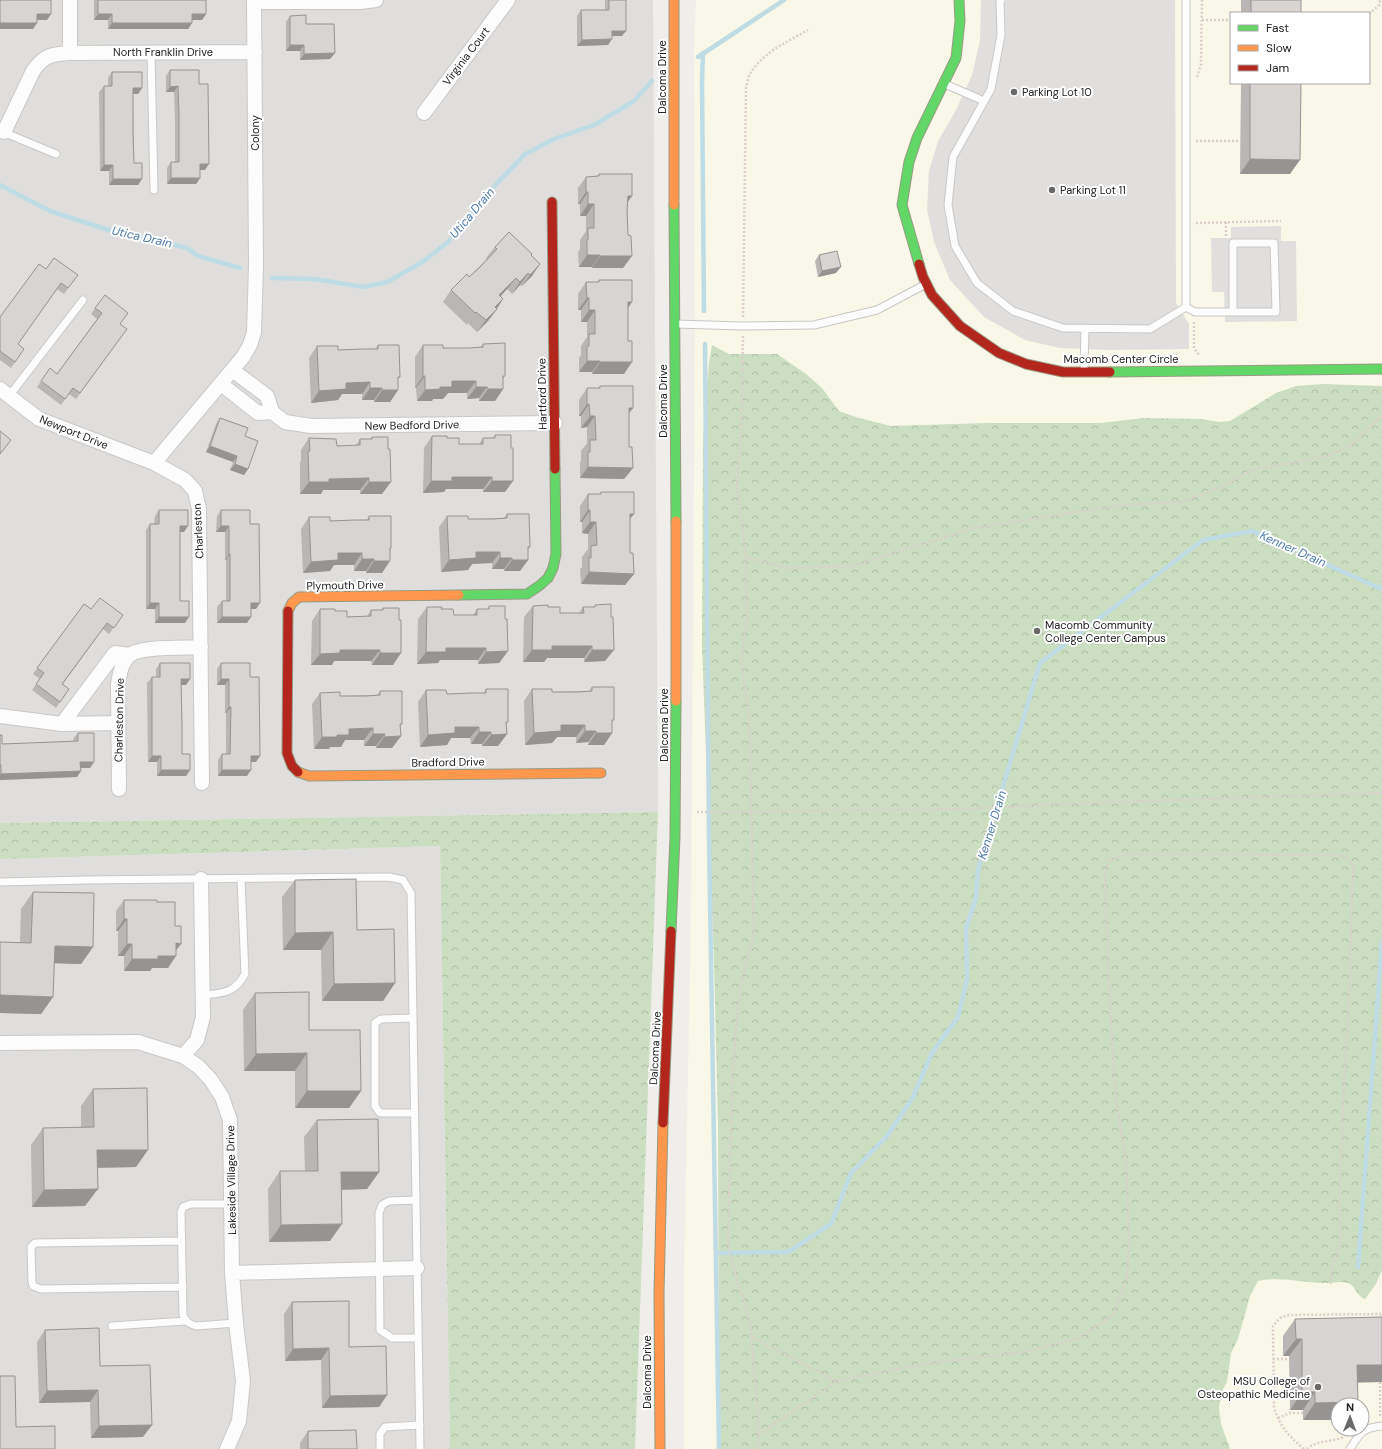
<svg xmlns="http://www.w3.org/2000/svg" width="1382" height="1449" viewBox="0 0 1382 1449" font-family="'DM Sans',sans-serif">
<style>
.residential{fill:#dfdedc}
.education{fill:#f8f7e8;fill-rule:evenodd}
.forest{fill:url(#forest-crowns)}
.parking{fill:#e0dfde}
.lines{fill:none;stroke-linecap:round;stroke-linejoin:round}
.stream{stroke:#bfdbe3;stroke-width:4.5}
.lane-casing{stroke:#c9c8c7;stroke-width:9}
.street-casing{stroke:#c9c8c7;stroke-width:16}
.fast-casing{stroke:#999a82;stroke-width:11}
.slow-casing{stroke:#999a82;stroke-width:11}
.jam-casing{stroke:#999a82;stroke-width:11}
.path{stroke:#dccecd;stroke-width:2.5;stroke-dasharray:2 2;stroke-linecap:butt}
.lane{stroke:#fdfcfc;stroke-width:7}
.street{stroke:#fdfcfc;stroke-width:14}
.fast{stroke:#63d668;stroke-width:9}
.slow{stroke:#ff974d;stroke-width:9}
.jam{stroke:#b3261e;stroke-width:9}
.wall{fill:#b9b6b5}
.shaded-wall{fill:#969493}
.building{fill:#d7d4d2;stroke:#969493}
.poi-dot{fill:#6a6968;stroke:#fff;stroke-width:1.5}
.labels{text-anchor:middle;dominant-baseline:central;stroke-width:4;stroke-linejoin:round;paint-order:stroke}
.street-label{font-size:11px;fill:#222;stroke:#fff}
.poi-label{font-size:11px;fill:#222;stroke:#fff;text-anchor:start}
.water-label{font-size:12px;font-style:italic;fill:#4a7aab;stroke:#fff}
</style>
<defs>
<pattern id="forest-crowns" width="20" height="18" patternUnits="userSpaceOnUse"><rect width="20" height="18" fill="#cbdec1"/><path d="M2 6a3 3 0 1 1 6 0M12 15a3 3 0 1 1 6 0" fill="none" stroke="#aebea6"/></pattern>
</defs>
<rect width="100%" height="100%" fill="#f0eeeb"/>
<path class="residential" d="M0,0H653L658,812L0,823Z
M440,846L450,1449H0V859Z"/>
<path class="education" d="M696,0H1382V1449H684V1277L691,918L695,343L694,50ZM1231,13H1369V83H1231ZM1338,1405H1362V1429H1338Z"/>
<path class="forest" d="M712,345L729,354H777L806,374L822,388L839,411L859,418L891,426L988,423H1101L1144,418L1201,419L1220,422L1230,421L1276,393L1296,386L1323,384L1382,386V1270L1376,1284L1365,1299C1357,1296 1356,1288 1350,1284C1343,1280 1333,1283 1326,1283C1303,1283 1280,1276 1258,1281L1250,1296L1238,1339L1231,1353L1227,1382L1223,1389L1219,1407L1221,1424L1230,1449H719L718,1125L714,962L702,646L703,439L709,363Z
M658,812L635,1449H450L440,846L0,859V823Z"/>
<path class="parking" d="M981,0H1175L1176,303L1189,324V349L1107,350L1060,348L1025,340L984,317L950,280L934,242L927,209L929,171L938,141L956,110L972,75L980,41Z
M1281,226V241H1296L1297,321L1225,322L1224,292H1212L1211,238H1231V227Z"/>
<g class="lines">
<path class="stream" d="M703,53L702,81L704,311
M698,57L784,0
M0,185L50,211L133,238L143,237L187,248L198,256L240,268
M272,278L314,279L363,287L387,282L424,261L448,242L489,192L524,155L554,139L594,125L634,101L652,81
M705,344L709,838L719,1449
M717,1253L788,1252L831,1224L851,1173L887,1136L912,1099L932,1053L958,1017L967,979L966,928L976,898L978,870L1040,663L1203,540L1252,531L1379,588L1382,587
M1358,1267L1382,942"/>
<defs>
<path id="lane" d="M1001,0L1000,2L1001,35L991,89L953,157L948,205L955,246L977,283L1013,311L1063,328L1150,329L1186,307V0
M151,53L154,190
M945,84L984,101
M3,132L56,154
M1186,307L1195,312H1276L1274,243H1233V312
M675,324L743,326L814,325L877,310L926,284
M1084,372L1085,328
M9,396L83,300
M0,882L85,880L389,877L403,880L411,893L420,1449
M204,995C223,993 235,993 245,974L241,879
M413,1018L381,1019L375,1023V1106L380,1113H414
M416,1200L389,1201L382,1205L379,1213L380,1330L392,1338H418
M232,1204H191L183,1207L181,1212L183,1315C186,1322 189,1324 196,1326L236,1323
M182,1241L35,1243L31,1247L32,1282L33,1286L41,1289L183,1287
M112,1326L185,1321
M380,1449V1434L385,1427L420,1425
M1350,1449C1360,1433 1362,1428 1382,1426"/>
<path id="street" d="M254,2H360L376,0
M70,53V0
M424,113L508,0
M4,132L33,71C44,55 52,54 70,53L255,52
M221,384L258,413L272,412L267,396L232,370
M0,389L39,419L154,463L185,480L195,491L199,509L202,783
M272,412L285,422L311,426L555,423
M154,463L243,357L250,345L254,332L256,265L254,0
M0,716L62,724L118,723
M62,724L115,653L130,655
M119,789L118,684C120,674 121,662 130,655C140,646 186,648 201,647
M0,1043L138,1042L183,1056L199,1067L211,1080L222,1097L230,1120L232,1273L236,1323L243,1381L239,1421L227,1449
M183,1056L197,1040L203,1017L201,879
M232,1273L417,1268"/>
<path id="fast" d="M674,205L676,521
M919,264L902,205L909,162L917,138L956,58L960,21L959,0
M1110,372L1382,369
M459,595L527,594L539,586L548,578L553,568L556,554L555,469
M671,931L675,837L676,701"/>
<path id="slow" d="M674,0V205
M676,521V701
M288,611L292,603L299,597L459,595
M298,772L309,776L601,773
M660,1449L659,1293L663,1123"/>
<path id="jam" d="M552,202L555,469
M919,264L923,277L932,295L960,326L999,353L1026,364L1063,372H1110
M288,611L287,753L292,766L298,772
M663,1123L671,931"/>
</defs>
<use href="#lane" class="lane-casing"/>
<use href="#street" class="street-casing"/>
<use href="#fast" class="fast-casing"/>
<use href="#slow" class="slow-casing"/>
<use href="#jam" class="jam-casing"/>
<path class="path" d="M1369,14L1379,5L1380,0
M1202,20H1231
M1197,77L1201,65L1202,0
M1196,141H1240
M1226,222V236
M1196,223L1281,221
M743,317L746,89C747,84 748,78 750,74C763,52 787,42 808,30
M1194,322V348L1199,355
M743,336L741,431L737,486L746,557L747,617L741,661L749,714L754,935L740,989L735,1038L732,1085L728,1243L735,1274L750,1320L758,1413V1449
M746,557L788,568L853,566L974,528L1123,505L1181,502L1219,488L1252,470L1324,457L1351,446L1382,415
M697,812L971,809L1060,804L1382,793
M752,1337L837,1381
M1273,1359H1293
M1380,1382V1417
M1274,1393L1290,1392
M1278,1418L1290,1413H1303
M758,1435L837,1381L928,1363L1025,1352L1079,1338L1114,1314L1127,1278L1129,1241L1126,1161L1116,1099L1110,1006L1105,875L1108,861L1126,854L1338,855L1348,858L1354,868L1352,889L1349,1002L1343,1101L1339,1205L1341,1237L1338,1254L1331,1267V1284
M1304,1449C1288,1435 1281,1428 1274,1408L1273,1326L1280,1318L1289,1315L1382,1314
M1307,1449C1318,1439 1333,1443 1345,1436"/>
<use href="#lane" class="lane"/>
<use href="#street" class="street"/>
<use href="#fast" class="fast"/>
<use href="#slow" class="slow"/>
<use href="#jam" class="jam"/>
</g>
<path class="wall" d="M94,0H206V14L202,20H192V23L188,29H108V20H94Z
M605,0H626L622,36H612L608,45L577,46V16L581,10H605Z
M1241,0H1301V13H1241Z
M290,16L335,53L330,59L300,60V51H286V22Z
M170,70L199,84L205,170H200V178L196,184H167V168L171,162H175V120L174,92H166V76Z
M112,72L142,88L138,94H133L134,163L142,179L138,185H109V171H100L99,92L104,86H108V78Z
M1241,83H1301L1290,174H1240Z
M599,174L632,196L628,202L623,268H592V267H579L578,252L580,249V240L586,231V216H580V204H578V188L586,177L597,176Z
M495,247L531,255L532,276L522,286L520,285L512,294L507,289L501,296L503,299L497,309L488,321L477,332L468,323L467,325L443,302L451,290L469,277L487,259L486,258Z
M819,255L836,273L818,277L815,261Z
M46,269L78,275L64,294L57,289L18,344L24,349L11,368L0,360V317Z
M599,280L632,302L628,307L624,374H592V372H579V358L581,355V346L587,337V322H581V310H578V294L586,282H598Z
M95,308L120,324L127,329L76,399L69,394L61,405L37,387L50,368L57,374L97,319L91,314Z
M483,344L505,376L503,379V389L495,401H479V398L467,399V393H448L443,399H433L432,401H417L416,388H415V357L423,345L443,348H480Z
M378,345L400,377L398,380V390L390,402H374V400H362V394H342L338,400L311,403L309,358L317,346L338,350L375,349Z
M600,386L633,408L629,413V447L633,468L624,479L580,478V463L581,461V451L587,443V427L581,428V416H579V400L587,388H598Z
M220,418L248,469L244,475L230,470L233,462L206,452L216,424Z
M495,435L505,492H483V489H446L444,492L423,493L424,448L432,436L447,438L459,444H479L483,438H493Z
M372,437L382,494H360V490H323L321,494H300V463L301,461V450L309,438L337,446L356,445L360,439H370Z
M601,492L634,514L630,519V553L634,574L625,585L581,584L580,569L582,567V557L588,549V534L582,533V522H580V506L588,494H599Z
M159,510L184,532H180V601L185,623H155V609H146V530L150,524H154L155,516Z
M221,510L250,524L256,609H251L247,623H217V607L222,601H226V560H225V532H216L217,516Z
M507,514L530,547L528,550V560L520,571H504V569H492V563L472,564L468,570L441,572L439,527L447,516L468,519L504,518Z
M369,516L391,548L390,551L382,573H366V571H354V565H334L330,571L303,573L301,529L309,517L330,521L367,520Z
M84,604L91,609L123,615L109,634L103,629L63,684L69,689L56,708L32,690L40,679L33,674Z
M595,605L605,661L584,662V658H547L544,662H523L524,617L533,606L548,607L560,613H579L583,607H594Z
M489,606L505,619L508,651L499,663L478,664V660H440L438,663L417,664L418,619L427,607L441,609L454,615H473L477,609H488Z
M383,608L393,665H372L371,661H334L332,665H311L312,621L320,609L335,611L347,617L367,616L371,610H381Z
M160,663L186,685H181L182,754L190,770L186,776H157V762H148L147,683L152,677H156V669Z
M221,663L250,677L256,762H251L247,776H218V760L222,754H226V713H225V685H217V669Z
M592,687L612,723V733L604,745H588V742L576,743V737H557L552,743L525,745L524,701L532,689L552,692L589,691Z
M486,689L508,722L506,724L507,734L498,746H482V744H471L470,738H451L447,745L420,747L418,702L426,690L447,694L483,693Z
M380,691L402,724L400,726L401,736L392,748H376V746H364V740H345L341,747H330L329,749H314L312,704L320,693L340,696L377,695Z
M78,733L90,768H81L77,777L0,780V735L2,744L74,742L73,739Z
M295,880L357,930L395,983L383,1001H322L321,950H283L282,897Z
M33,892L93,947L81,964L54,963L53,997L41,1014L0,1013V942H20L21,909Z
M124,900L157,902L175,926L181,944L176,950L168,968H152L150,971H124V956H118V931H116V911Z
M255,993L309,1030L361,1091L349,1108H295V1071H244L243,1010Z
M93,1089L136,1167L97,1168L85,1206L32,1207L31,1145L43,1128L81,1127V1106Z
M317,1120L379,1172L367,1189L341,1190L330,1241L269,1242L268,1189L280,1171H305L304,1137Z
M292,1302L349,1347L387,1395L379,1407L322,1408L321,1360L285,1361L284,1314Z
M1382,1317V1382H1358L1303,1420V1410H1290L1289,1356H1283V1336L1295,1319Z
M45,1330L100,1366L143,1437L91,1438L90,1402L39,1403L37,1342Z
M308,1431L357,1449H300V1443Z"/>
<path class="shaded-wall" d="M37,14H51L47,20H33Z
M98,14H112L108,20H94Z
M192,14H206L202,20H188Z
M0,23H37L33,29H0Z
M112,23H192L188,29H108Z
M612,31H626L622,36H608Z
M612,39L608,45L577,46L582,40Z
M290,45H304L300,51H286Z
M335,53L330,59L300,60L304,54Z
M178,86L174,92H166L170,87Z
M133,88H142L138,94H129Z
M1250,159L1300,160L1290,174H1240Z
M200,164H209L205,170H196Z
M104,165H113L109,171H100Z
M171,178H200L196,184H167Z
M113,179H142L138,185H109Z
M586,192H588L580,204H578Z
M628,196H632L623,208Z
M588,204H594L586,216H580Z
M587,255H600L592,267H579Z
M600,256H632L623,268H592Z
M540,264L532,276L522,286L530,275Z
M841,267L836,273L818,277L822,271Z
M528,273L520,285L512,294L520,282Z
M516,278L507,289L491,307L499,295Z
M587,298H589L581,310H578Z
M503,299L495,311V307Z
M628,302H632L624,314Z
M497,309L488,321L477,332L486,320Z
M589,310H595L587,322H581Z
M587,361H600L592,372H579Z
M600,362H632L624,374H592Z
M423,376H425L416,388H415Z
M452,381H476L467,393H448L443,399H433L432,401H417L425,390L440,387Z
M370,382L362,394H342L338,400L311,403L319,391L346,383Z
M476,387H487L479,398L467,399Z
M370,388H382L374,400H362Z
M488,389H503L495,401H479Z
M382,390H398L390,402H374Z
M587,404H589L581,416H579Z
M629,408H633L624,420Z
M590,416H595L587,427L581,428Z
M210,446L237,456L233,462L206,452Z
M235,464L248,469L244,475L230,470Z
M588,467L633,468L624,479L580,478Z
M452,477H492L483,489H446L444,492L423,493L431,481Z
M369,478L360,490H323L321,494H300L309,482L329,479Z
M492,481H513L505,492H483Z
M369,482H391L382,494H360Z
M588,510H590L582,522H580Z
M630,514H634L625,525Z
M590,522H596L588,534L582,533Z
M180,526H188L184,532H176Z
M221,526H229L225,532H216Z
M476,552H500L492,563L472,564L468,570L441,572L449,560Z
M338,553H362L354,565H334L330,571L303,573L311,562Z
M229,554H230L226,560H225Z
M500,558H512L504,569H492Z
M362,559H374L366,571H354Z
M512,560H528L520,571H504Z
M374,561H390L382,573H366Z
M589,572L634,574L625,585L581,584Z
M150,603H159L155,609H146Z
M251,603H260L256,609H247Z
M159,617H189L185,623H155Z
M222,617H251L247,623H217Z
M552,646H592L584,658H547L544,662H523L532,650Z
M446,648H486L478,660H440L438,663L417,664L426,652Z
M340,650H380L371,661H334L332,665H311L320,654Z
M592,650H614L605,661L584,662Z
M508,651L499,663L478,664L486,652Z
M380,653H401L393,665H372Z
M181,679H190L186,685H177Z
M221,679H229L225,685H217Z
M229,707H231L226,713H225Z
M561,725H585L576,737H557L552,743L525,745L534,733Z
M455,727H479L470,738H451L447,745L420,747L428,735Z
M373,728L364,740H345L341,747H330L329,749H314L322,737L337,735L349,729Z
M585,731H596L588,742L576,743Z
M479,732H491L482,744H471Z
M596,733H612L604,745H588Z
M373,734H385L376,746H364Z
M507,734L498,746H482L491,735Z
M401,736L392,748H376L384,737Z
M152,756H161L157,762H148Z
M251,756H260L256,762H247Z
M80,762H94L90,768H76Z
M161,770H190L186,776H157Z
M222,770H251L247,776H218Z
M81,771L77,777L0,780V775L1,774Z
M124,919H127L118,931H116Z
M333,932L321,950H283L295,933Z
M176,943L181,944L172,955Z
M127,944H132L124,956H118Z
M55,946L93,947L81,964L43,963Z
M158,956H176L168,968H152L150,971H124L132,959Z
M395,983L383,1001H322L334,984Z
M0,995L53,997L41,1014L0,1013Z
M307,1053L295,1071H244L256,1054Z
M307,1091H361L349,1108H295Z
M97,1150H148L136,1167L85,1168Z
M341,1172H379L367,1189L329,1190Z
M98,1189L85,1206L32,1207L44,1190Z
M342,1224L330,1241L269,1242L281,1225Z
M1296,1339H1302L1289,1356H1283Z
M329,1348L321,1360L285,1361L293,1349Z
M1357,1365H1382V1382L1345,1383Z
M98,1390L90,1402L39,1403L47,1391Z
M1302,1392H1315L1303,1410H1290Z
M387,1395L379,1407L322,1408L330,1396Z
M1358,1402L1356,1405H1338V1420H1303L1315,1403Z
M152,1425L143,1437L91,1438L99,1426Z"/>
<path class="building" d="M0,0H51V14H37V23H0Z
M98,0H206V14H192V23H112V14H98Z
M609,0H626V31H612V39L582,40L581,10H609Z
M1251,0H1301V13H1251Z
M306,15V24H334L335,53L304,54V45H290V16Z
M170,70H199V84H208L209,164H200V178H171V162H179V114L178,86L170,87Z
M112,72H142V88H133V135L134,163H142V179H113V165H104V86H112Z
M1250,83H1301L1300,160L1250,159Z
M599,174H632V196H628L627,210L628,235L631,236L632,256H600V255H587V240H588V228H594V204H588V192H586V177L599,176Z
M509,232L532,254L531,255L540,264L530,275L528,273L520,282L516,278L499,295L503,299L495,307L497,309L486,320L476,312L475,313L451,290L467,274L469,277L480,267L497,249L495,247Z
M837,251L841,267L822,271L819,255Z
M54,258L78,275L68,288L61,283L18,344L24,349L15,362L0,351V317L39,264L46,269Z
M599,280H632V302H628V341H632V362H600V361H587V346H589V334H595V310H589V298H587L586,282H599Z
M105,295L128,313L120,324L127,329L80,393L73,388L65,399L41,381L50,368L57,374L102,313L95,308Z
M505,343V376H503V389H488L487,387H476V381H452V387H440V389L425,390V376H423V345H443V348H469L483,347V344Z
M378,345H399L400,377H398V390H382V388H370V382L346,383V389L319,391L317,346H338V350L363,349H378Z
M600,386H633V408H629V447H632L633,468L588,467V452H590V440H596L595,416H590L589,404H587V388H600Z
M220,418L248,428L245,436L258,441L248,469L235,464L237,456L210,446Z
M0,431L11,440L0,454Z
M495,435H511V448H513V481H492V477H452V481H431L432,436H447V438H459V444H483V438H495Z
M372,437H388V449H390L391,482H369V478L329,479V482H309L308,451H310L309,438L336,439L337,446L360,445V439H372Z
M601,492H634V514H630V553H633L634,574L589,572V557L591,558V546L597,545L596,522H590V510H588V494H601Z
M159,510H188V526H180V601H189V617H159V603H150V524H159Z
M221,510H250V524H259L260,603H251V617H222V601H230V554H229V526H221Z
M507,514H529L530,547H528V560H512V558H500V552H476V558L449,560L447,516H468V519H493L507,518Z
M369,516H391V548H390V561H374V559H362V553H338V560L311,562L309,517H330V521L355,520H369Z
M100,598L123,615L114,628L107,623L62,684L69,689L60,702L36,684L44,673L37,668L84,604L91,609Z
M611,604V617H613L614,650H592V646H552V650H532L533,606L548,605V607H560V613H584L583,607H595V605Z
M489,606H505V619H507L508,651L486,652V648H446V652H426L427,607H442L441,609H453L454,615H477V609H489Z
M383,608H399V620H401V653H380V650H340V653L320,654V609H335V611H347V617L371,616V610H383Z
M160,663H190V679H181L182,726V754H190V770H161V756H152V677H160Z
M221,663H250V677H259L260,756H251V770H222V754H230L231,707H229V679H221Z
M592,687H614V720H612V733H596V731H585V725H561V731L534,733L532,689H552V692H578L592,691Z
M486,689H508V722H506L507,734L491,735V732H479V727H455V733L428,735L426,690H446L447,694L472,693H486Z
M380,691H402V724H400L401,736L384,737L385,734H373V728L349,729V735H337V737H322L320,693L340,692V696H366L380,695Z
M78,733H94V762H80L81,771L1,774V765H0V735H2V744L78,741Z
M356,879L357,930L394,929L395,983L334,984L333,932L295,933V880Z
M33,892L94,893L93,947L55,946L53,997L0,995V942L31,943Z
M124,900H157V902H175V926H181V944L176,943V956H158V959H132V944H127V919H124Z
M309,992V1030H360L361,1091H307V1053L256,1054L255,993Z
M147,1088L148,1150H97L98,1189L44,1190L43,1128L94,1127L93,1089Z
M378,1119L379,1172H341L342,1224L281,1225L280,1171H318L317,1120Z
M349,1301V1347L386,1346L387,1395L330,1396L329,1348L293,1349L292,1302Z
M1382,1317V1365H1357L1358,1402L1315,1403V1392H1302V1339H1296L1295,1319Z
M99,1328L100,1366L150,1365L152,1425L99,1426L98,1390L47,1391L45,1330Z
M0,1376H15L16,1427L55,1426V1449H0Z
M356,1430L357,1449H308V1431Z"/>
<g class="poi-dot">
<circle cx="1014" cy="92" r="4"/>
<circle cx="1052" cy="190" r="4"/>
<circle cx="1037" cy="631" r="4"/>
<circle cx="1318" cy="1387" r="4"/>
</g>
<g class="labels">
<g class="street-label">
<text x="163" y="52">North Franklin Drive</text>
<text transform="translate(466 56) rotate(-53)">Virginia Court</text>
<text transform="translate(662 77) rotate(-90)">Dalcoma Drive</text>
<text transform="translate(255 133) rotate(-90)">Colony</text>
<text x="1121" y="359">Macomb Center Circle</text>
<text transform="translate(542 394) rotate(-91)">Hartford Drive</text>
<text transform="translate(663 401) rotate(-90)">Dalcoma Drive</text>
<text transform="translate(412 425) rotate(-1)">New Bedford Drive</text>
<text transform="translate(74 432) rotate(22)">Newport Drive</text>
<text transform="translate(198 531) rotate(-93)">Charleston</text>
<text transform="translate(345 585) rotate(-1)">Plymouth Drive</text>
<text transform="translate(119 720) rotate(-89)">Charleston Drive</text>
<text transform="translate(664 725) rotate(-90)">Dalcoma Drive</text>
<text transform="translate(448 762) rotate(-1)">Bradford Drive</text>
<text transform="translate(655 1048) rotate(-87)">Dalcoma Drive</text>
<text transform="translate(231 1180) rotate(-91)">Lakeside Village Drive</text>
<text transform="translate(647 1372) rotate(-90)">Dalcoma Drive</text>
</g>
<g class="poi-label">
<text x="1022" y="92">Parking Lot 10</text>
<text x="1060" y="190">Parking Lot 11</text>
<text x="1045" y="625">Macomb Community<tspan x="1045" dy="13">College Center Campus</tspan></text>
<text x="1310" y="1381" text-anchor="end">MSU College of<tspan x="1310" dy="13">Osteopathic Medicine</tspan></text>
</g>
<g class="water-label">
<text transform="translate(472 213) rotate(-50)">Utica Drain</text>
<text transform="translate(142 237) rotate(13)">Utica Drain</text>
<text transform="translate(1293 549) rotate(24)">Kenner Drain</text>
<text transform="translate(992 825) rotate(-73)">Kenner Drain</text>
</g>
</g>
<rect x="1230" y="12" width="140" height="72" fill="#ffffff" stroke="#a7a7a7"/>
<rect x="1238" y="25" width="20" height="6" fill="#63d668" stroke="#a7a7a7"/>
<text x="1266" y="32" font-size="12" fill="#222222">Fast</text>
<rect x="1238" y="45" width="20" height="6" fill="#ff974d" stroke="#a7a7a7"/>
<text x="1266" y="52" font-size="12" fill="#222222">Slow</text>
<rect x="1238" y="65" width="20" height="6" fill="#b3261e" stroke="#a7a7a7"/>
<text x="1266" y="72" font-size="12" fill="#222222">Jam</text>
<g transform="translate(1350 1417) rotate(1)"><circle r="19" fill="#ffffff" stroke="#a7a7a7"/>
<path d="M0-3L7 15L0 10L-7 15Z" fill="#6a6968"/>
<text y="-6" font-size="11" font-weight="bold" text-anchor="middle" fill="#222222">N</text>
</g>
</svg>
